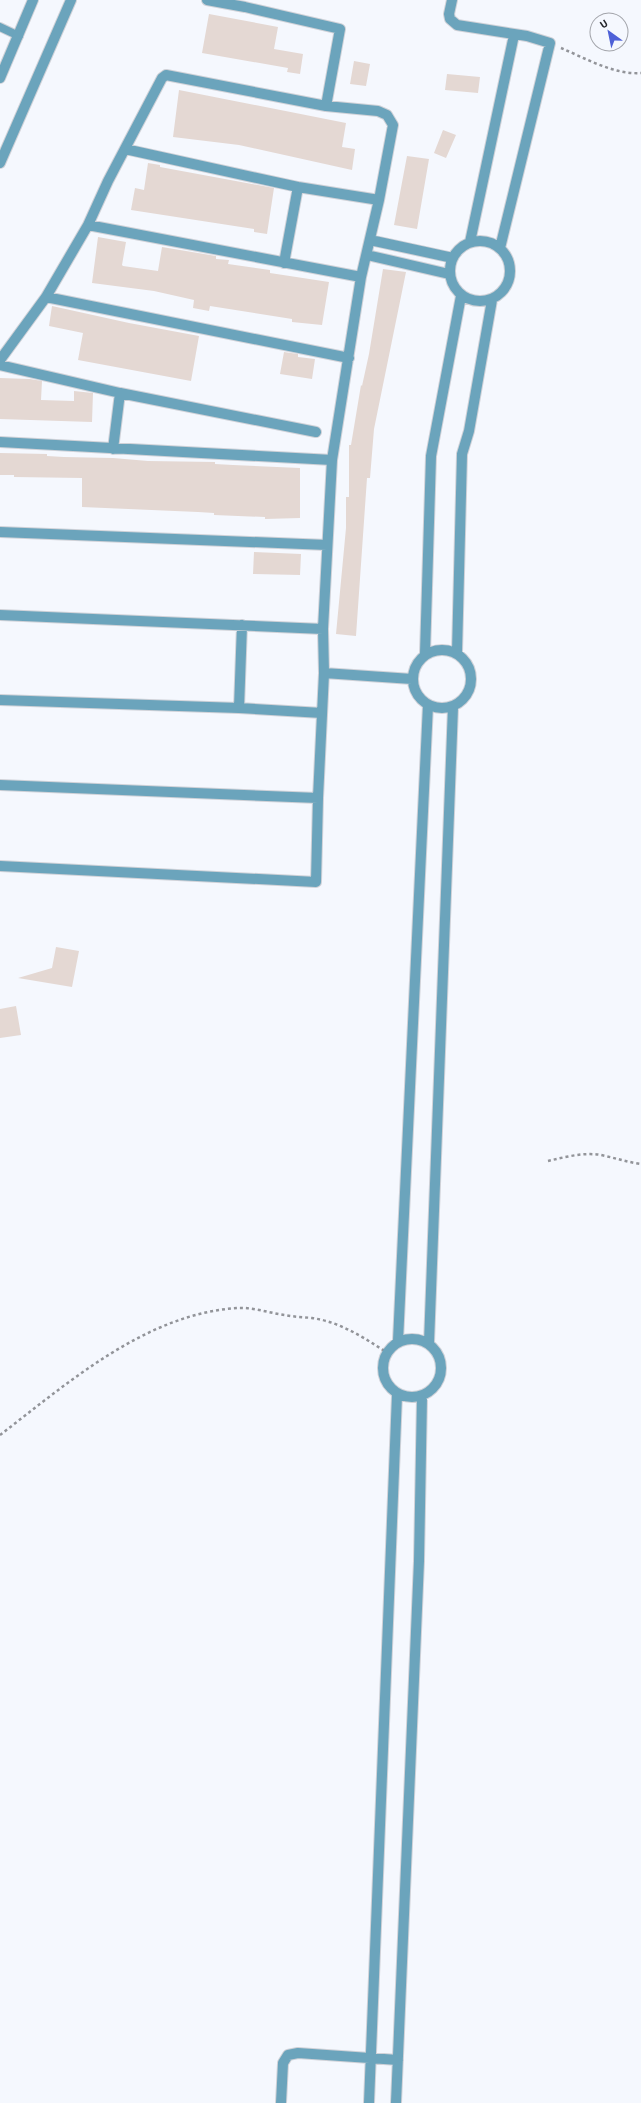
<svg xmlns="http://www.w3.org/2000/svg" width="641" height="2103" viewBox="0 0 641 2103" font-family="'Source Sans 3',sans-serif">
<style>
.building{fill:#e4d8d3}
.lines{fill:none;stroke-linecap:round;stroke-linejoin:round}
.service-casing{stroke:#d0d2d8;stroke-width:10}
.minor-casing{stroke:#d0d2d8;stroke-width:12}
.path{stroke:#929499;stroke-width:2.5;stroke-dasharray:3 3;stroke-linecap:butt}
.service{stroke:#6ba4bc;stroke-width:8}
.minor{stroke:#6ba4bc;stroke-width:10}
</style>
<rect width="100%" height="100%" fill="#f5f8fe"/>
<path class="building" d="M209,14L278,27L274,49L303,54L300,74L287,72L288,68L202,53Z
M354,61L370,64L366,86L350,84Z
M447,74L480,77L478,93L445,90Z
M179,90L346,123L342,147L355,149L352,170L239,145L173,137Z
M443,130L456,135L446,158L434,153Z
M407,156L429,159L417,229L394,225Z
M148,163L160,165V167L274,188L267,234L254,232V229L131,210L135,188L144,190Z
M98,237L126,242L122,265L123,266L158,271L162,247L216,256V259L229,260L228,264L270,270V273L329,282L322,325L292,322V319L210,306L209,311L193,308L194,300L154,291L92,283Z
M383,269L406,272L374,429L370,478H367L356,636L336,634L346,528V497H349V445H351L361,385L362,386L369,354Z
M52,306L129,323L199,336L191,381L78,360L83,333L49,326Z
M284,352L298,354V357L315,359L312,379L280,374Z
M0,378L30,379L42,381L41,400L74,401V391L93,393L92,422L0,419Z
M0,453L47,454V456L64,457L113,458L148,461L215,462V464L233,465L300,468V518L265,519V517L214,515V513L198,512L82,507V478L14,477V475H0Z
M254,552L301,554L300,575L253,574Z
M56,947L79,951L72,987L18,978L52,968Z
M16,1006L21,1035L0,1038V1009Z"/>
<g class="lines">
<defs>
<path id="service" d="M0,27L19,36"/>
<path id="minor" d="M207,0L245,7L340,29L326,106
M452,0L449,14L450,19L457,25L527,36L550,43L500,248
M0,78L33,0
M125,149L298,187L379,200
M0,163L71,0
M88,225L361,277
M370,240L453,258
M450 271a30 30 0 1 1 60 0a30 30 0 1 1-60 0Z
M470,242L514,35
M367,255L449,274
M284,263L298,187
M46,297L349,358
M0,360L46,297L88,225L108,181L162,78L166,75L326,106L378,111L387,115L393,125L379,200L361,277L332,460L323,629L324,673L318,798L316,882L0,866
M0,365L120,393L316,432
M0,442L332,460
M113,449L120,393
M0,532L327,545
M0,615L323,629
M413 679a29 29 0 1 1 58 0a29 29 0 1 1-58 0Z
M457,653L462,454L469,431L492,300
M425,654L431,456L461,296
M324,673L412,679
M0,700L239,708L322,713
M239,708L242,625
M0,785L318,798
M383 1368a29 29 0 1 1 58 0a29 29 0 1 1-58 0Z
M398,1341L428,705
M429,1343L453,707
M281,2103L283,2063L288,2055L298,2053L398,2060
M369,2103L397,1395
M396,2103L419,1561L422,1396"/>
</defs>
<use href="#service" class="service-casing"/>
<use href="#minor" class="minor-casing"/>
<path class="path" d="M561,48C585,58 614,75 641,73
M548,1161C565,1157 584,1152 601,1155C615,1158 627,1162 641,1164
M0,1435C69,1382 146,1314 237,1308C253,1307 269,1313 285,1315C294,1317 303,1317 312,1318C340,1322 363,1337 386,1352"/>
<use href="#service" class="service"/>
<use href="#minor" class="minor"/>
</g>
<g transform="translate(609 32) rotate(327)"><circle r="19" fill="#f5f8fe" stroke="#a2a4aa"/>
<path d="M0-3L7 15L0 10L-7 15Z" fill="#4e61d7"/>
<text y="-6" font-size="11" font-weight="bold" text-anchor="middle" fill="#25272b">U</text>
</g>
</svg>
